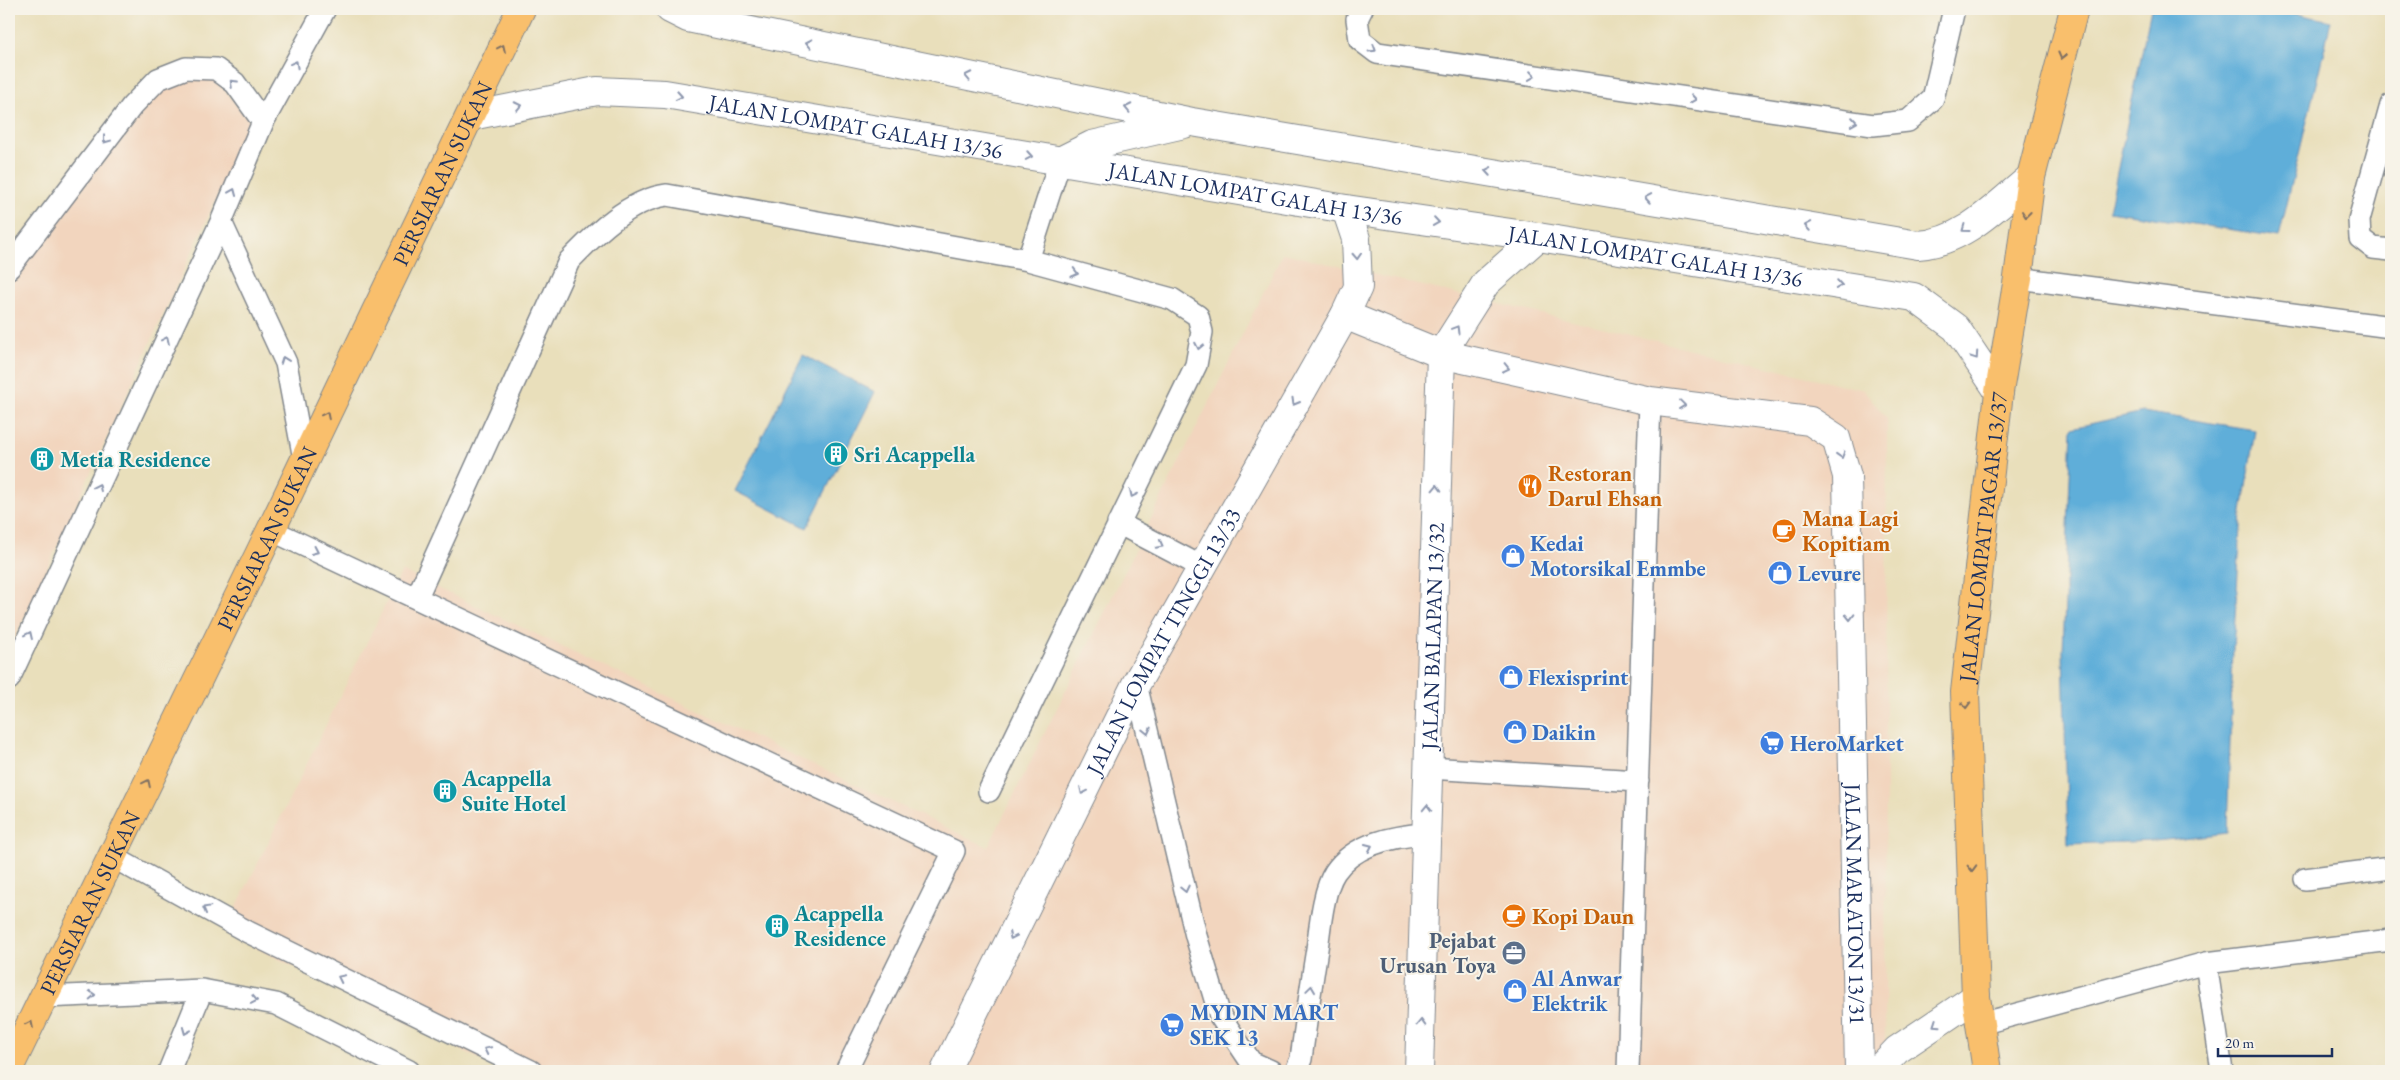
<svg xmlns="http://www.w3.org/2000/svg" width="2400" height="1080" viewBox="0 0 2400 1080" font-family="'EB Garamond',serif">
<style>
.built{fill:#f2d5be}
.water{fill:#5faed9;stroke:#3d6e9c}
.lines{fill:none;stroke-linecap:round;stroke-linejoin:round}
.service-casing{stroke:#82878c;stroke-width:24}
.minor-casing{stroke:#82878c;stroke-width:30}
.tertiary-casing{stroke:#82878c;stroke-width:30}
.primary-casing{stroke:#82878c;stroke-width:30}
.service{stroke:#fff;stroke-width:21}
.minor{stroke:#fff;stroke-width:28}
.tertiary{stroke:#fff;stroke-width:28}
.primary{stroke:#f9bf6c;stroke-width:28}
.oneway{stroke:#8d97ae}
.oneway2{stroke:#7f7064}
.labels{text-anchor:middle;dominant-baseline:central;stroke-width:4;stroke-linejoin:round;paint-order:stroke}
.street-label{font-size:22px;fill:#1b2f5e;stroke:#f7f3e8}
.culture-label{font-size:22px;font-weight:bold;fill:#0d838f;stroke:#f7f3e8;text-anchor:start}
.food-label{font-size:22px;font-weight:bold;fill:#c56008;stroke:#f7f3e8;text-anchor:start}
.shop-label{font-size:22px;font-weight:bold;fill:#366cbe;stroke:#f7f3e8;text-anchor:start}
.service-label{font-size:22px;font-weight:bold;fill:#4e5e75;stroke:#f7f3e8;text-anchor:end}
</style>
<rect width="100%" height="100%" fill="#f7f3e8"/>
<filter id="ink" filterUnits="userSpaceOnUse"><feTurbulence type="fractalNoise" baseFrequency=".02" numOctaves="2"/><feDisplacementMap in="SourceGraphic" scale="10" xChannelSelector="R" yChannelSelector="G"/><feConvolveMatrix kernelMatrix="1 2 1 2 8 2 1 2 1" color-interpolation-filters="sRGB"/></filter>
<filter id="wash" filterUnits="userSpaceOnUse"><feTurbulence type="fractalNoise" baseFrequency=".0096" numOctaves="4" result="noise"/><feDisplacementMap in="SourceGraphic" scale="20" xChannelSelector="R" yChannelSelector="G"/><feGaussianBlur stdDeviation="1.12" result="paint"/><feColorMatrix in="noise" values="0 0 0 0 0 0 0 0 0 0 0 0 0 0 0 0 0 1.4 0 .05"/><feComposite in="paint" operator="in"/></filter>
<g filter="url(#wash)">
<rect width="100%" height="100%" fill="#e9dfbb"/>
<path class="built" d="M203,77L213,79L226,91L251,123L9,651V277L154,97L176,83Z
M1283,253L1864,390L1887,419L1885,1071H504L224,932L402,571L988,847Z"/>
<path class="water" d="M2151,9H2273L2331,21L2279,237L2109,211Z
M803,355L875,392L807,528L735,491Z
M2143,412L2255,430L2242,512L2233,648L2227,833L2156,841L2068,844L2063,651L2072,428Z"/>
</g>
<g filter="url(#ink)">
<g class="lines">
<defs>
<path id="service" d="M1362,9L1357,19L1360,40L1377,53L1873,125L1908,121L1933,99L1954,9
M2391,105L2359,220L2360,238L2373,248L2391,250
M221,222L286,363L304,459
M1028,260L1060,161
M9,268L132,106L158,79L186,68L216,69L235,83L263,122
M2018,278L2391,327
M1118,523L1202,567
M271,530L954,851L846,1071
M417,597L569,261C595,234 629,200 667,195L1028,260L1172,299L1198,316L1202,332L1196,365L989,791
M9,679L221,222L263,122L325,9
M1136,684L1196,936L1220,1016L1251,1062L1271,1071
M1429,768L1638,781
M111,856L248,932L531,1071
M2305,879L2391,868
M2206,963L2222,1071
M44,997L202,990L276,1004L409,1071
M1980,1024L2206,963L2391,940
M169,1071L202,990
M1296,1071L1301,1059C1306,1022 1311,986 1317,949C1320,928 1323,890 1335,872C1355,843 1394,836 1426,834
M1628,1071L1650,401"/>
<g id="minor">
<path id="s1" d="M1345,315L1441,354L1650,401L1810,421L1836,438L1847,476L1859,1071"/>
<path id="s2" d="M945,1071L1136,684L1345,315L1358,287L1356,239L1346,209"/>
<path id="s3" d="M1419,1071L1441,354L1486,283L1538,237"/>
<path d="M1877,1071L1897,1050L1976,997"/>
</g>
<g id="tertiary">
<path d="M670,9L688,18L1192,122L1918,245C1964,242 1997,205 2031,177"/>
<path id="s4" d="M471,116L597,91L665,94L1346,209L1538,237L1914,297L1956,328L1999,392"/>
<path d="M1060,161L1092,145L1184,124"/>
</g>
<g id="primary">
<path id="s5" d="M9,1068L271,530L521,9"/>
<path id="s6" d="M1987,1071L1976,997L1965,692L1999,392L2018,278L2031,177L2074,9"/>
</g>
</defs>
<use href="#service" class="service-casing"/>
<use href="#minor" class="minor-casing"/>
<use href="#tertiary" class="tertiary-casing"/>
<use href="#primary" class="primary-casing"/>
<use href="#service" class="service"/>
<use href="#minor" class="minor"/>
<use href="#tertiary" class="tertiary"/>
<use href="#primary" class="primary"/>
</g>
<defs><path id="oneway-chevron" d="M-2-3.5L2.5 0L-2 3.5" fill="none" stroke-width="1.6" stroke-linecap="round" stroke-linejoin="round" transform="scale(1.25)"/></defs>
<g class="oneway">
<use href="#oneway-chevron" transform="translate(809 43) rotate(-168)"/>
<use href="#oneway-chevron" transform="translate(1373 49) rotate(32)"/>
<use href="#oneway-chevron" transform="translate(295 64) rotate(-61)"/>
<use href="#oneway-chevron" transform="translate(968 76) rotate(-168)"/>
<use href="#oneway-chevron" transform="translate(1532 76) rotate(8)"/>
<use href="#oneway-chevron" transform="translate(233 83) rotate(-136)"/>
<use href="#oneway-chevron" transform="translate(679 96) rotate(10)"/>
<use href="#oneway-chevron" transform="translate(1693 99) rotate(8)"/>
<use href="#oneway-chevron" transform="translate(518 106) rotate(-12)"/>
<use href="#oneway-chevron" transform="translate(1128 108) rotate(-168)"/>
<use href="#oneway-chevron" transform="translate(1854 122) rotate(8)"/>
<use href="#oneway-chevron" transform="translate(106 140) rotate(127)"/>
<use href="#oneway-chevron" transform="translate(1029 156) rotate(10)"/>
<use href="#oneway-chevron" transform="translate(1488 171) rotate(-170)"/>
<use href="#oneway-chevron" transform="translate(233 192) rotate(-67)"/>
<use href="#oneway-chevron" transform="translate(1648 198) rotate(-170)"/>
<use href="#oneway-chevron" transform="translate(1436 222) rotate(8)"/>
<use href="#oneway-chevron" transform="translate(1808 226) rotate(-170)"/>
<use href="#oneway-chevron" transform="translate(1965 229) rotate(144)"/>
<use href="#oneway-chevron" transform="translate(1357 256) rotate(87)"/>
<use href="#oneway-chevron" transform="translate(1075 273) rotate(15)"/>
<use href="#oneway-chevron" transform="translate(1839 285) rotate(9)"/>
<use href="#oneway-chevron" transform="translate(1456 329) rotate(-59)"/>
<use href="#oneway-chevron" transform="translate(166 340) rotate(-65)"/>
<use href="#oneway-chevron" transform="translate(1199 346) rotate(101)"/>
<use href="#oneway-chevron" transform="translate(1975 356) rotate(56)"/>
<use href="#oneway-chevron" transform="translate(284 360) rotate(-110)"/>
<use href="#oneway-chevron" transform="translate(1506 368) rotate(13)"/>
<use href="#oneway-chevron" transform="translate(1295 402) rotate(120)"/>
<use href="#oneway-chevron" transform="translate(1682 405) rotate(7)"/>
<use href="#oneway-chevron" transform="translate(1841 455) rotate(73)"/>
<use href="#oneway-chevron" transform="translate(98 487) rotate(-65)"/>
<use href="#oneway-chevron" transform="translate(1437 488) rotate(-88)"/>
<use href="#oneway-chevron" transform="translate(1133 494) rotate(116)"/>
<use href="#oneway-chevron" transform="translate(1160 545) rotate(28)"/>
<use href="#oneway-chevron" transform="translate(315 551) rotate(25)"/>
<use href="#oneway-chevron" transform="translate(1850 617) rotate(89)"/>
<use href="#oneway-chevron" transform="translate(29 635) rotate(-65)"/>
<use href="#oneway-chevron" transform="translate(1147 731) rotate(77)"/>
<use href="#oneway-chevron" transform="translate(1083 791) rotate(116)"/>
<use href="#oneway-chevron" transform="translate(1427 808) rotate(-88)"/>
<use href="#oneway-chevron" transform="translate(1369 847) rotate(-25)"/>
<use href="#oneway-chevron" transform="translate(1185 889) rotate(77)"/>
<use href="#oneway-chevron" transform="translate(206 909) rotate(-151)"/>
<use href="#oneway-chevron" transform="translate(1012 936) rotate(116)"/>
<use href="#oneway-chevron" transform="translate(341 978) rotate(-154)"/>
<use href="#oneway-chevron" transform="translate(1311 989) rotate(-82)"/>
<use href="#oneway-chevron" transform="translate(92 995) rotate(-2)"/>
<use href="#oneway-chevron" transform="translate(254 1000) rotate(11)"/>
<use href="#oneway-chevron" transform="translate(1421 1023) rotate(-88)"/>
<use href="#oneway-chevron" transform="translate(1936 1024) rotate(146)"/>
<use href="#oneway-chevron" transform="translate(186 1031) rotate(112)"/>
<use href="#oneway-chevron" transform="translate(487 1050) rotate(-154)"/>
</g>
<g class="oneway2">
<use href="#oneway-chevron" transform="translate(502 48) rotate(-65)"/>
<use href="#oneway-chevron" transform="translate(2062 56) rotate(104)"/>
<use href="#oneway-chevron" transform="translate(2026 214) rotate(97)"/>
<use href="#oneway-chevron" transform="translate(326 415) rotate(-64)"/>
<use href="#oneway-chevron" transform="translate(1966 705) rotate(88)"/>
<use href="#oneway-chevron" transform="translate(147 783) rotate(-64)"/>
<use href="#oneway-chevron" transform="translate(1972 868) rotate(88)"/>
<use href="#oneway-chevron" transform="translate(30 1024) rotate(-64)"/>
</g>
</g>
<defs>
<symbol id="building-disc" viewBox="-11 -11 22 22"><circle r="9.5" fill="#0f9aa8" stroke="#f7f3e8"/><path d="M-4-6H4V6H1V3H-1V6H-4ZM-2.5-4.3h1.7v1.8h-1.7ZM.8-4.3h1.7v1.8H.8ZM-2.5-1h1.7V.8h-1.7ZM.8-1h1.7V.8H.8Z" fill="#fff"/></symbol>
<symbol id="restaurant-disc" viewBox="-11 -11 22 22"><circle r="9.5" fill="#e8710a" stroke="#f7f3e8"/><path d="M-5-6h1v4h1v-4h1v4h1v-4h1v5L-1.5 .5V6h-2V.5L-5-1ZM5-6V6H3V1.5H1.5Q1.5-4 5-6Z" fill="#fff"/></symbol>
<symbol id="cafe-disc" viewBox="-11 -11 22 22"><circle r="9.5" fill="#e8710a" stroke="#f7f3e8"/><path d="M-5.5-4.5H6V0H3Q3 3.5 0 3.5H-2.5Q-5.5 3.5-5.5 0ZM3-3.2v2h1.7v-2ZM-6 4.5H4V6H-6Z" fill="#fff"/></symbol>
<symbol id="shop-disc" viewBox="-11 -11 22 22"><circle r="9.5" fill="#3f7fe0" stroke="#f7f3e8"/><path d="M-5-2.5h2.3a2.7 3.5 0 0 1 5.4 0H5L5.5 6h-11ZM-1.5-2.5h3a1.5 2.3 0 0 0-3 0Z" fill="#fff"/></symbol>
<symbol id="supermarket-disc" viewBox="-11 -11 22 22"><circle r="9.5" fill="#3f7fe0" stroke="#f7f3e8"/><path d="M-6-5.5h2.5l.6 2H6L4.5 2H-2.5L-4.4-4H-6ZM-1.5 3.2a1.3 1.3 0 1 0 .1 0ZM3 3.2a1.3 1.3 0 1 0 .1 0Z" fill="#fff"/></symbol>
<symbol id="office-disc" viewBox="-11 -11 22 22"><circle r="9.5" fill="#5c6f8a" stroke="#f7f3e8"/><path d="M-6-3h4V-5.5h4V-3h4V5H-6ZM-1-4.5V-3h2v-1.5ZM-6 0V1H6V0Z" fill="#fff"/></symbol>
</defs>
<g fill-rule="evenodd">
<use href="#building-disc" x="822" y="440" width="28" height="28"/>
<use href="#building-disc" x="28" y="445" width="28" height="28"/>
<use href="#restaurant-disc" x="1516" y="472" width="28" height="28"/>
<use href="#cafe-disc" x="1770" y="517" width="28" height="28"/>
<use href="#shop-disc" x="1499" y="542" width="28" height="28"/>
<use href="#shop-disc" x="1766" y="559" width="28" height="28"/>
<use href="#shop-disc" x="1497" y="663" width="28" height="28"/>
<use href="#shop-disc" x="1501" y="718" width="28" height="28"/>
<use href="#supermarket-disc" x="1758" y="729" width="28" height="28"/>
<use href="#building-disc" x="431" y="777" width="28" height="28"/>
<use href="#cafe-disc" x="1500" y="902" width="28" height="28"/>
<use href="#building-disc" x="763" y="912" width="28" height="28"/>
<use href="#office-disc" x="1500" y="939" width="28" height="28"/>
<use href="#shop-disc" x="1501" y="977" width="28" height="28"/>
<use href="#supermarket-disc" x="1158" y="1011" width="28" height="28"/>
</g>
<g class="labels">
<g class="street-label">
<text stroke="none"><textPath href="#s4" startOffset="390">JALAN LOMPAT GALAH 13/36</textPath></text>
<text stroke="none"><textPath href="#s5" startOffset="994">PERSIARAN SUKAN</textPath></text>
<text stroke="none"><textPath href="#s4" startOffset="795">JALAN LOMPAT GALAH 13/36</textPath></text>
<text stroke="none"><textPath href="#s4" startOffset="1200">JALAN LOMPAT GALAH 13/36</textPath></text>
<text stroke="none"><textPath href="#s6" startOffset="536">JALAN LOMPAT PAGAR 13/37</textPath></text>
<text stroke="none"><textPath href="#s5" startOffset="589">PERSIARAN SUKAN</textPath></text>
<text stroke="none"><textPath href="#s3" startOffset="435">JALAN BALAPAN 13/32</textPath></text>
<text stroke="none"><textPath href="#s2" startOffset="482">JALAN LOMPAT TINGGI 13/33</textPath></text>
<text stroke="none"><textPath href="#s5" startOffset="184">PERSIARAN SUKAN</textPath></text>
<text stroke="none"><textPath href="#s1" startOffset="978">JALAN MARATON 13/31</textPath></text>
</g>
<g class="culture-label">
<text x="854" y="454">Sri Acappella</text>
<text x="60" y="459">Metia Residence</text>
<text x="462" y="778">Acappella<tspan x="462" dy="25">Suite Hotel</tspan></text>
<text x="794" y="913">Acappella<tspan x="794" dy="25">Residence</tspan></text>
</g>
<g class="food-label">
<text x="1548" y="473">Restoran<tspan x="1548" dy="25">Darul Ehsan</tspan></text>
<text x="1802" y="518">Mana Lagi<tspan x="1802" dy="25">Kopitiam</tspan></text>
<text x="1532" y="916">Kopi Daun</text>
</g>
<g class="shop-label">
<text x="1530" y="543">Kedai<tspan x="1530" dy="25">Motorsikal Emmbe</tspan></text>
<text x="1798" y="573">Levure</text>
<text x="1528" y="677">Flexisprint</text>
<text x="1532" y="732">Daikin</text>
<text x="1790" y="743">HeroMarket</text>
<text x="1532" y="978">Al Anwar<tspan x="1532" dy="25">Elektrik</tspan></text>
<text x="1190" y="1012">MYDIN MART<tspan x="1190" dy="25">SEK 13</tspan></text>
</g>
<g class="service-label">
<text x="1496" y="940">Pejabat<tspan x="1496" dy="25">Urusan Toya</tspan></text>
</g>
</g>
<rect width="2400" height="1080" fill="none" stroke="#f7f3e8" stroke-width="30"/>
<path d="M2218 1048v8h114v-8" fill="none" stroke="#1b2f5e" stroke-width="2.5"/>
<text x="2225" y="1048" font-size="15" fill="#1b2f5e" stroke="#f7f3e8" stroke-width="4" paint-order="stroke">20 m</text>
</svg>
